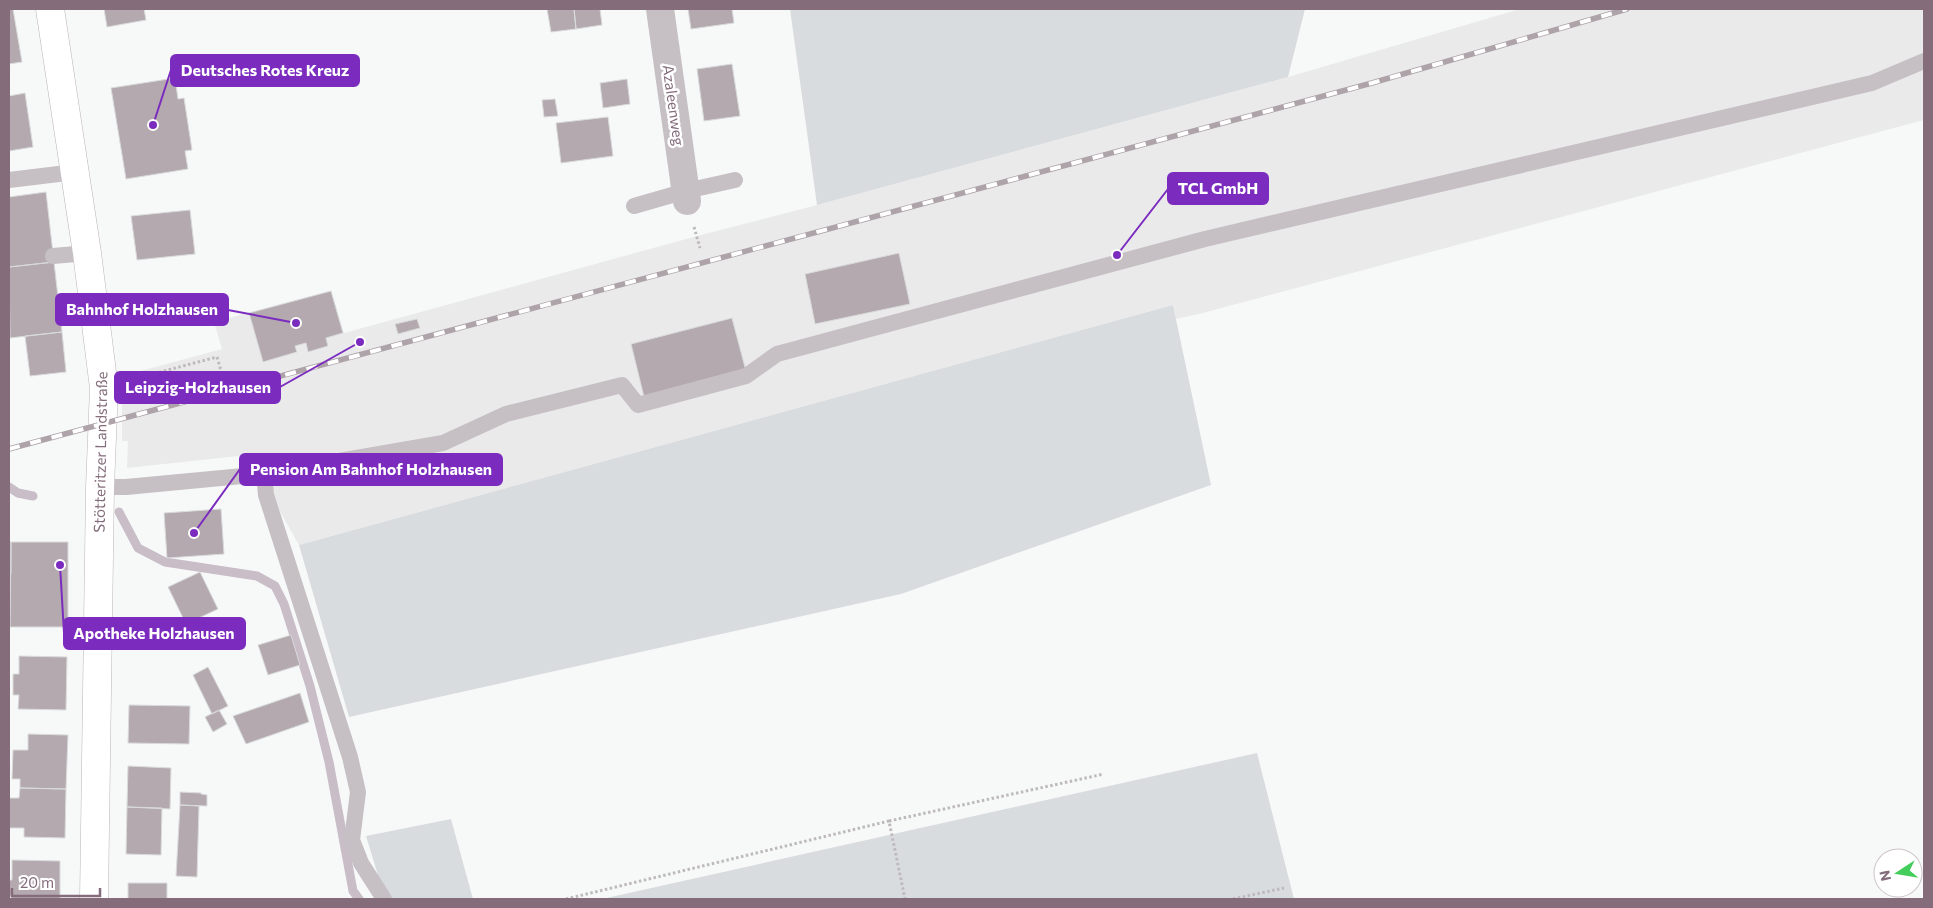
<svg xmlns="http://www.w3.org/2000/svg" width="1933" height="908" viewBox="0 0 1933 908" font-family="Commissioner,sans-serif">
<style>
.built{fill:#eaeaeb}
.green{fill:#d9dcdf}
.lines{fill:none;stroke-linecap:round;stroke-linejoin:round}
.stream{stroke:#c9bdc7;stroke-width:9}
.building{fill:#b5a9b0;stroke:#d9dbdb}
.secondary-casing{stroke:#bcb4b9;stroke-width:29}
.path{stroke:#beb9bd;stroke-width:3;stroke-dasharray:2.5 2.5;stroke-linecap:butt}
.service{stroke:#c6bfc3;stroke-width:16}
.minor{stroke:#c6bfc3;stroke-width:28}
.secondary{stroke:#fff;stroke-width:28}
.rail-casing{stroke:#ada3a9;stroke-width:5.5}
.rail{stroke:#fff;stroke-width:4;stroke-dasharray:11;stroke-linecap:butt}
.labels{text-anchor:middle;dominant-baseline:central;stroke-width:5;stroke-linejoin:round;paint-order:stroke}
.street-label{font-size:15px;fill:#846c7b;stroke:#fff}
.leader{fill:none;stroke:#7b2cbf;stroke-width:2}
.callout-dot{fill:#7b2cbf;stroke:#fff;stroke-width:2}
.callout{fill:#7b2cbf;stroke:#7b2cbf;stroke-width:2}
.callout-label{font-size:16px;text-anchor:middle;font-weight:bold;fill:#fff}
</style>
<rect width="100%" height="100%" fill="#f7f9f9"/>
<path class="built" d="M1520,9H1924V120L1199,314L1176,319L1173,305L299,545L248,455L127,468L128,441H122V376L222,349L214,322L331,291L344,333L697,236L817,205L1288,77Z"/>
<path class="green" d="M790,9H1305L1288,77L817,205Z
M1173,305L1211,485L901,594L349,717L299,545Z
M1257,753L1294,899H602Z
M451,819L473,899H391L380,882L366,836Z"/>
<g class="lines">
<path class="stream" d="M9,487L18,493L33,496
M119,512L138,548L165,562L257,576L275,586L284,604L310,686L329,762L353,891L359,899"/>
</g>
<path class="building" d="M9,9H13L22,62L9,64Z
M104,9H144L146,20L107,27Z
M547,9H574L576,29L551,32Z
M574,9H600L602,25L576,29Z
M688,9H732L734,23L691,29Z
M732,64L740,116L704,121L697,69Z
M175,78L178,99L184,98L192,150L185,151L188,169L126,179L111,88Z
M627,79L630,104L603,108L600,83Z
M25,93L33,147L9,151V96Z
M555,99L558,116L544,117L542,100Z
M608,117L613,156L561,163L556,123Z
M46,192L54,262L9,267V197Z
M190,210L195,254L137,260L131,216Z
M899,253L910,304L815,324L805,274Z
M54,262L62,332L10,338L9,267Z
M331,291L343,333L326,338L328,346L308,352L306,343L295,346L297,352L263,362L249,313Z
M732,318L746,371L644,397L631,344Z
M417,319L420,328L398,334L395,324Z
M62,332L66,372L30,376L25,336Z
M221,509L224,554L167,558L164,513Z
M9,542H11V574H9Z
M11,542H68V627H10Z
M200,572L218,609L186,624L168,587Z
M291,635L300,665L268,675L258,645Z
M19,656L67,657L66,710L18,709L19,695H13V674H19Z
M208,667L228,706L212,714L193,675Z
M300,693L309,722L246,744L233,716Z
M129,705L190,706L189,744L128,743Z
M219,710L227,724L213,732L205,717Z
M28,734L68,735L66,789L20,788V779H12L13,750H28Z
M128,766L171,768L170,809L127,807Z
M20,788L66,789L65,838L24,837V828H9V798H19Z
M180,792L201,793V794L207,795V806L180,805Z
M180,805L199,806L197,877L176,876Z
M127,807L162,808L161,855L126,854Z
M12,860L60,861V899H11V896H9V880H12Z
M128,883H167V899H128Z"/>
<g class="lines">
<defs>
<path id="secondary" d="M50,9L87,253L104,388L100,487L94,899"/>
</defs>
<use href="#secondary" class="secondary-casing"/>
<path class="path" d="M694,227L700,248
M130,380L217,357L222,374
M889,821L1104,774
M566,899L889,821L905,899
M1233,899L1284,888"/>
<path class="service" d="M9,180L75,172
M634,206L686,191L735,180
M53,256L87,253
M264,474L266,495L350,757L358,792L352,840L361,863L384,899
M100,487H126L264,474L443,443L506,414L622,385L638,405L746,376L777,354L1205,239L1872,83L1924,61"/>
<path class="minor" d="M660,9L687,201"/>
<use href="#secondary" class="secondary"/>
<defs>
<path id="rail" d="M9,449L1372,83L1627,9"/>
</defs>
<use href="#rail" class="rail-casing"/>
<use href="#rail" class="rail"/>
</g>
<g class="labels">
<g class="street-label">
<text transform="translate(674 105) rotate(82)">Azaleenweg</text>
<text transform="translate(100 452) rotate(-89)">Stötteritzer Landstraße</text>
</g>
</g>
<path class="leader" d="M153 125L171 70M1117 255L1168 189M296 323L228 310M360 342L280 387M194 533L240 469M60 565L64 633"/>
<g class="callout-dot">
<circle cx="153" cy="125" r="5"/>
<circle cx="1117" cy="255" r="5"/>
<circle cx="296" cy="323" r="5"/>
<circle cx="360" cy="342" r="5"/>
<circle cx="194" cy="533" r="5"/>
<circle cx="60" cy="565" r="5"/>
</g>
<g class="callout">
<rect x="171" y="55" width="188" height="31" rx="5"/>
<rect x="1168" y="173" width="100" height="31" rx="5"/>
<rect x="56" y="294" width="172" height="31" rx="5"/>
<rect x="115" y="372" width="165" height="31" rx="5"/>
<rect x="240" y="454" width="262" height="31" rx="5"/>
<rect x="64" y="618" width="181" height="31" rx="5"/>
</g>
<g class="callout-label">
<text x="265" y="76">Deutsches Rotes Kreuz</text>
<text x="1218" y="194">TCL GmbH</text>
<text x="142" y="315">Bahnhof Holzhausen</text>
<text x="198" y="393">Leipzig-Holzhausen</text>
<text x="371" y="475">Pension Am Bahnhof Holzhausen</text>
<text x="154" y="639">Apotheke Holzhausen</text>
</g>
<rect width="1933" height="908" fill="none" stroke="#846c7b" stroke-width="20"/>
<g transform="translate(1898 873) rotate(258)"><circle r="24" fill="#ffffff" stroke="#cec4ca"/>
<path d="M0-4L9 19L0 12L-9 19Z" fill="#43ce5c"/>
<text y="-8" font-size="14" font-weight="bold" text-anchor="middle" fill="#846c7b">N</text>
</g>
<path d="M12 888v8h88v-8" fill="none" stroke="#846c7b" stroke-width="2.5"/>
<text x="20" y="888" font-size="15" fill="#846c7b" stroke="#ffffff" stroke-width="4" paint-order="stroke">20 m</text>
</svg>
